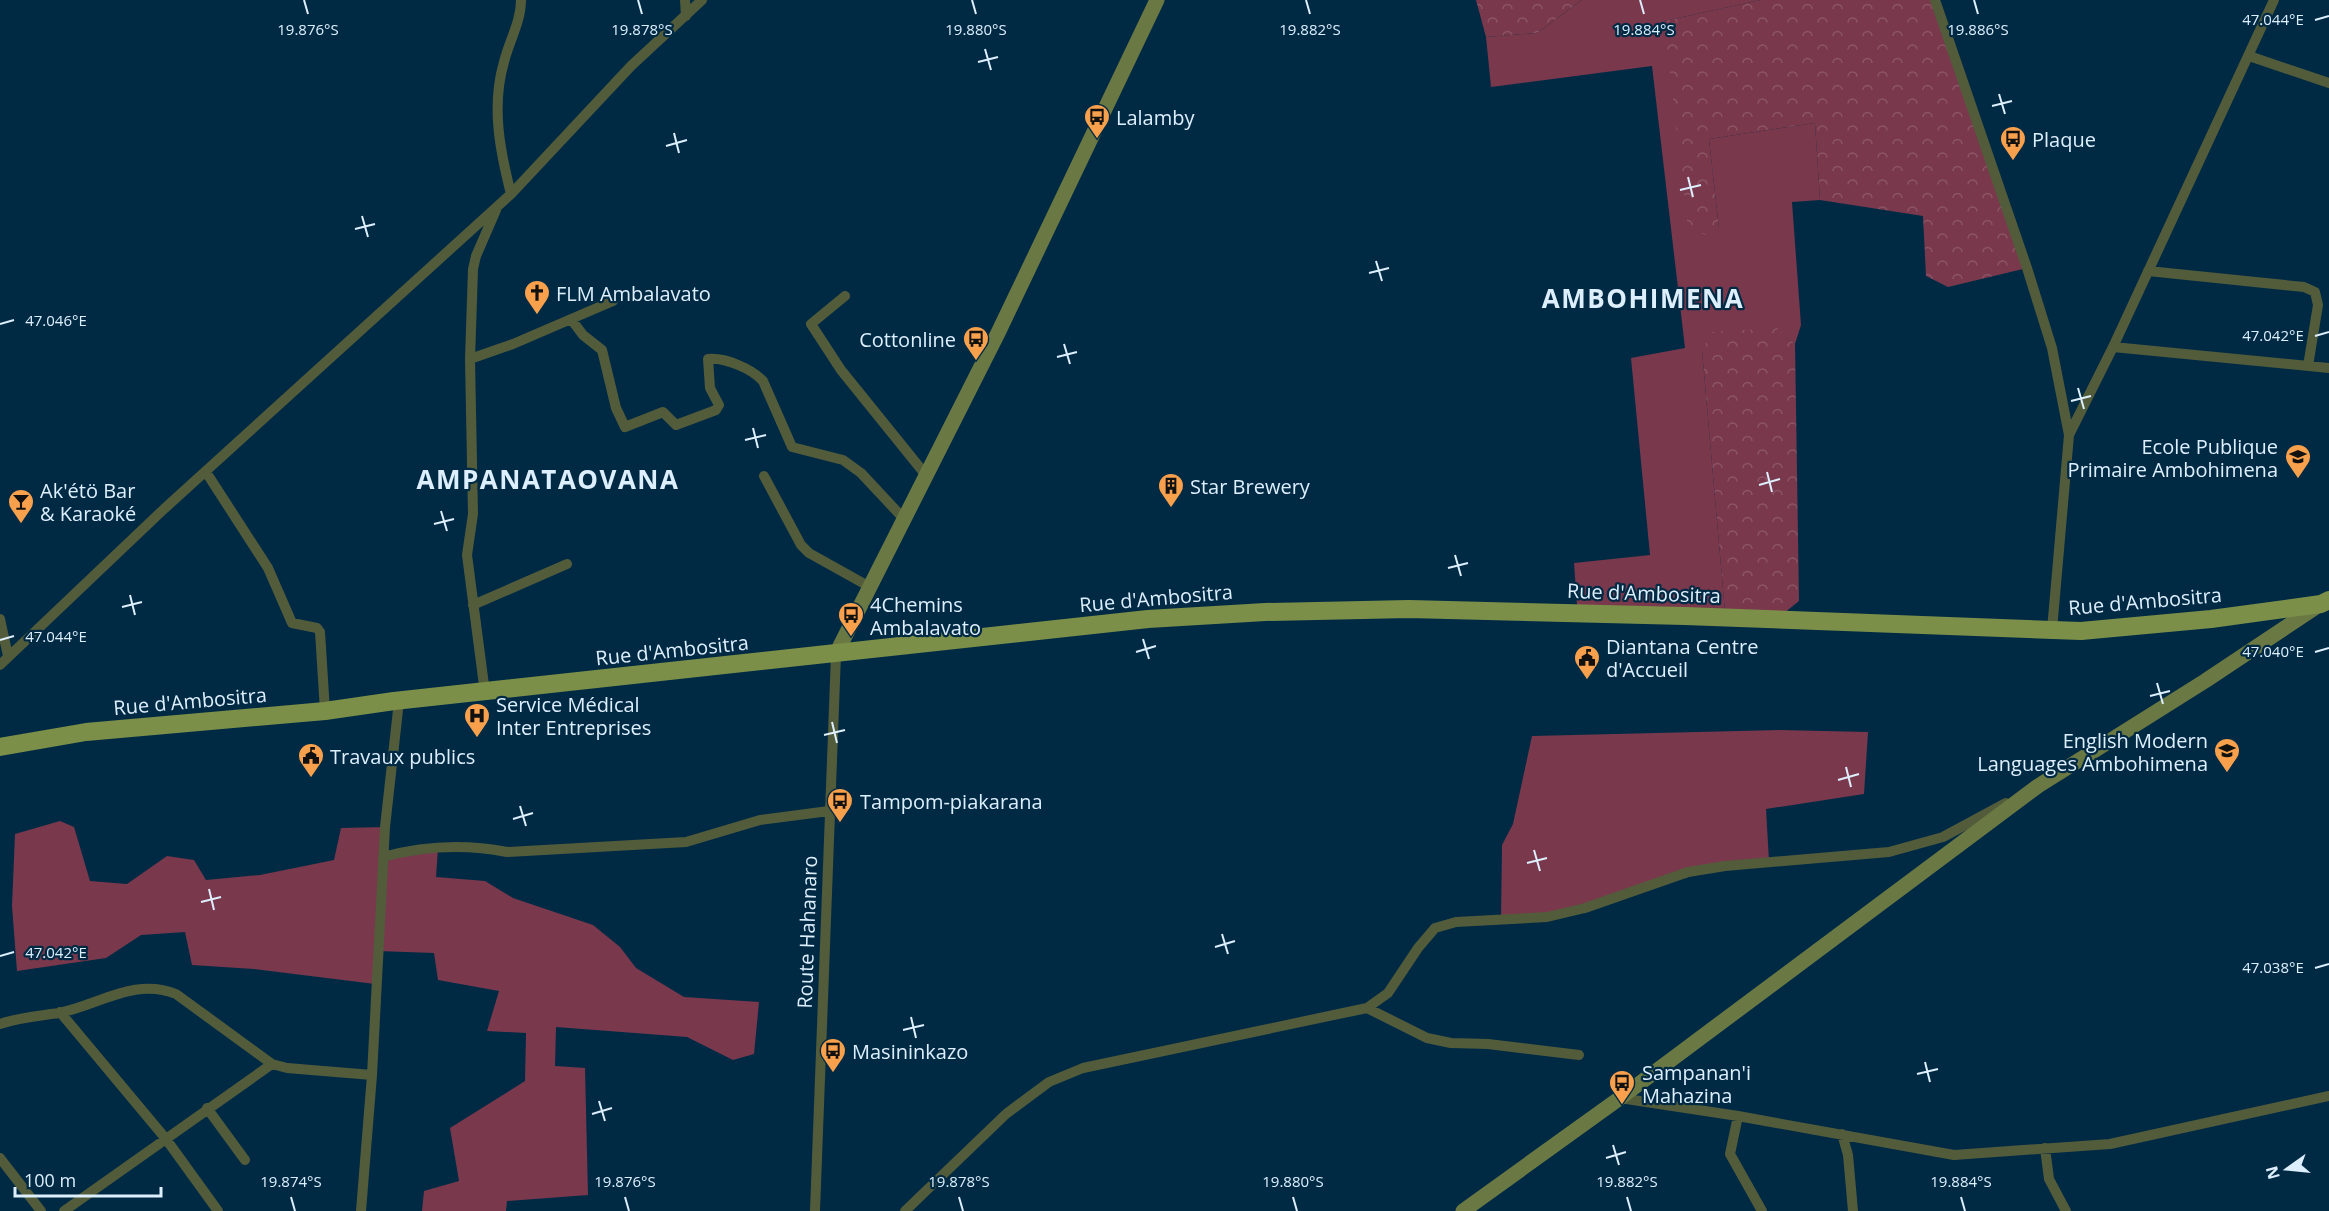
<svg xmlns="http://www.w3.org/2000/svg" width="2329" height="1211" viewBox="0 0 2329 1211" font-family="'Open Sans',sans-serif">
<style>
.grass{fill:#79384c}
.forest{fill:url(#forest-crowns)}
.lines{fill:none;stroke-linecap:round;stroke-linejoin:round}
.street{stroke:#525c3b;stroke-width:10}
.secondary{stroke:#6a7843;stroke-width:15}
.primary{stroke:#7c8f49;stroke-width:18}
.ticks{fill:none;stroke:#ddeefc;stroke-width:2}
.labels{text-anchor:middle;dominant-baseline:central;stroke-width:4.5;stroke-linejoin:round;paint-order:stroke}
.poi-label{font-size:20px;fill:#ddeefc;stroke:#002a44;text-anchor:start}
.street-label{font-size:20px;fill:#ddeefc;stroke:#002a44}
.district-label{font-size:26px;font-weight:bold;letter-spacing:1.5px;fill:#ddeefc;stroke:#002a44}
.ticks-label{font-size:15px;text-anchor:middle;fill:#ddeefc;stroke:#002a44;stroke-width:4.5;stroke-linejoin:round;paint-order:stroke}
</style>
<defs>
<pattern id="forest-crowns" width="20" height="18" patternUnits="userSpaceOnUse" patternTransform="scale(1.5)"><rect width="20" height="18" fill="#79384c"/><path d="M2 6a3 3 0 1 1 6 0M12 15a3 3 0 1 1 6 0" fill="none" stroke="#8c5567"/></pattern>
</defs>
<rect width="100%" height="100%" fill="#002a44"/>
<path class="grass" d="M1582,0H1761L1664,21L1719,229L1709,139L1815,123L1820,200L1792,202L1801,325L1795,344L1776,328L1702,350L1725,612L1577,605L1574,563L1650,555L1631,358L1685,348L1652,66L1491,87L1486,37L1537,33Z
M1780,730L1868,732L1864,794L1766,809L1769,861L1725,866L1585,908L1501,919L1502,845L1513,824L1532,736Z
M60,821L74,827L90,881L127,884L167,856L194,860L206,880L260,875L334,860L341,828L385,827L383,857L438,849L436,877L485,881L513,898L593,925L620,947L636,968L684,997L759,1002L754,1054L733,1060L687,1037L556,1027L555,1066L585,1068L588,1195L507,1201L506,1211H422L424,1191L459,1181L450,1128L525,1081L526,1033L487,1031L499,991L438,980L434,953L378,951L375,984L254,969L192,965L185,932L141,935L106,958L17,971L12,906L15,834Z"/>
<path class="forest" d="M1476,0H1582L1537,33L1486,37Z
M1761,0H1935L2027,268L1948,287L1926,276L1923,216L1820,200L1815,123L1709,139L1719,229L1709,236L1688,229L1664,21Z
M1777,328L1795,344L1799,601L1784,613L1725,612L1702,350L1712,332Z"/>
<g class="lines">
<path class="street" d="M685,0L686,16
M1935,0L2027,268L2052,348L2069,435L2052,630
M2249,56L2329,83
M511,194C500,151 491,106 504,62C509,41 521,22 521,0
M2148,271L2304,287L2315,292L2318,305L2308,366
M845,296L811,324L841,370L925,474
M571,319L583,335L602,350L616,408L625,427L663,412L676,425L716,410L719,405L710,388L708,359C725,357 752,369 763,381L792,447L843,460L861,473L904,519
M2113,347L2329,368
M470,359L513,344L613,301
M2069,435L2113,347L2274,0
M206,472L268,568L292,623L317,628L320,632L325,711
M764,476L801,545L809,553L870,587
M473,605L567,564
M0,619L8,656
M0,665L164,509L511,194L631,66L702,0
M485,693L467,555L473,514L470,359L473,269L476,256L496,210
M383,857C423,846 466,844 507,852L686,842L760,820L829,811
M1367,1008L1427,1038L1451,1043L1488,1044L1579,1055
M60,1012L166,1139L218,1211
M0,1024C20,1017 39,1016 59,1013C99,1005 135,977 176,994L272,1064L287,1068L372,1075
M1620,1098L1738,1116L1954,1155L2110,1144L2329,1096
M207,1108L245,1160
M1738,1116L1730,1154L1762,1211
M1842,1134L1848,1155L1853,1211
M2045,1148L2049,1179L2066,1211
M0,1158L41,1211
M64,1211L272,1064
M361,1211L372,1075L385,827L399,701
M815,1211L836,654
M905,1211L1006,1114L1049,1082L1083,1068L1367,1008L1388,993L1418,948L1435,928L1456,922L1547,917L1585,908L1688,872L1725,866L1889,852L1943,837L2006,803"/>
<path class="secondary" d="M836,654L998,333L1157,0
M1463,1211L1620,1098L2038,786L2205,681L2319,605"/>
<path class="primary" d="M0,747L86,732L325,711L394,701L1148,619L1265,612L1409,609L1685,616L2081,631L2211,619L2321,604L2329,600"/>
</g>
<path class="ticks" d="M304,0L308,14M638,0L642,14M972,0L976,14M1306,0L1310,14M1640,0L1644,14M1974,0L1978,14M2315,20L2329,16M985,49L991,70M978,62L998,57M1999,94L2005,114M1992,106L2012,101M674,133L679,153M666,146L687,140M1688,177L1693,197M1680,190L1701,185M362,216L368,237M355,229L375,224M1376,261L1382,281M1369,273L1389,268M0,324L14,320M2315,336L2329,332M1064,344L1070,364M1057,357L1077,352M2078,388L2084,409M2071,401L2091,396M753,428L758,448M745,440L766,435M1767,472L1772,492M1759,485L1780,479M441,511L447,531M434,524L454,519M1455,555L1461,576M1448,568L1468,563M130,595L135,615M122,607L142,602M1143,639L1149,659M0,640L14,636M1136,652L1156,646M2315,652L2329,648M2157,683L2163,704M2150,696L2170,691M832,722L837,743M824,735L845,730M1846,767L1851,787M1838,780L1859,774M520,806L526,826M513,819L533,813M1534,850L1540,871M1527,863L1547,858M209,889L214,910M201,902L221,897M1222,934L1228,954M1215,947L1235,941M0,956L14,952M2315,968L2329,964M911,1017L916,1038M903,1030L924,1025M1925,1062L1930,1082M1917,1074L1938,1069M599,1101L605,1121M592,1114L612,1108M1613,1145L1619,1165M1606,1158L1626,1152M291,1197L295,1211M625,1197L629,1211M959,1197L963,1211M1293,1197L1297,1211M1627,1197L1631,1211M1961,1197L1965,1211"/>
<defs>
<symbol id="bus-pin" viewBox="-11 -11 22 30"><path d="M0 17L-7.5 6A9.5 9.5 0 1 1 7.5 6Z" fill="#f8a04b" stroke="#002a44"/><path d="M-5-6H5V4H4V6H2V4H-2V6H-4V4H-5ZM-3.5-4V0h7V-4ZM-3.5 1.2v1.5H-2V1.2ZM2 1.2v1.5H3.5V1.2Z" fill="#111"/></symbol>
<symbol id="church-pin" viewBox="-11 -11 22 30"><path d="M0 17L-7.5 6A9.5 9.5 0 1 1 7.5 6Z" fill="#f8a04b" stroke="#002a44"/><path d="M-1.2-6h2.4v3.5h3.3v2.4h-3.3V6h-2.4V-.1h-3.3v-2.4h3.3Z" fill="#111"/></symbol>
<symbol id="school-pin" viewBox="-11 -11 22 30"><path d="M0 17L-7.5 6A9.5 9.5 0 1 1 7.5 6Z" fill="#f8a04b" stroke="#002a44"/><path d="M0-5L7-2L0 1L-7-2ZM-4 1L0 2.5L4 1V4Q0 6-4 4Z" fill="#111"/></symbol>
<symbol id="building-pin" viewBox="-11 -11 22 30"><path d="M0 17L-7.5 6A9.5 9.5 0 1 1 7.5 6Z" fill="#f8a04b" stroke="#002a44"/><path d="M-4-6H4V6H1V3H-1V6H-4ZM-2.5-4.3h1.7v1.8h-1.7ZM.8-4.3h1.7v1.8H.8ZM-2.5-1h1.7V.8h-1.7ZM.8-1h1.7V.8H.8Z" fill="#111"/></symbol>
<symbol id="bar-pin" viewBox="-11 -11 22 30"><path d="M0 17L-7.5 6A9.5 9.5 0 1 1 7.5 6Z" fill="#f8a04b" stroke="#002a44"/><path d="M-6-5H6L.8 .8V4.5H3.5V6h-7V4.5H-.8V.8Z" fill="#111"/></symbol>
<symbol id="civic-pin" viewBox="-11 -11 22 30"><path d="M0 17L-7.5 6A9.5 9.5 0 1 1 7.5 6Z" fill="#f8a04b" stroke="#002a44"/><path d="M-.6-6.5H3V-4.5H.6V-3L4-1V1h2V6H-6V1h2V-1L-.6-3ZM-1.2 2.5V6h2.4V2.5Z" fill="#111"/></symbol>
<symbol id="hospital-pin" viewBox="-11 -11 22 30"><path d="M0 17L-7.5 6A9.5 9.5 0 1 1 7.5 6Z" fill="#f8a04b" stroke="#002a44"/><path d="M-5-5h3v3.5h4V-5h3V5h-3V1.5h-4V5h-3Z" fill="#111"/></symbol>
</defs>
<g fill-rule="evenodd">
<use href="#bus-pin" x="1082" y="102" width="30" height="40"/>
<use href="#bus-pin" x="1998" y="124" width="30" height="40"/>
<use href="#church-pin" x="522" y="278" width="30" height="40"/>
<use href="#bus-pin" x="961" y="324" width="30" height="40"/>
<use href="#school-pin" x="2283" y="442" width="30" height="40"/>
<use href="#building-pin" x="1156" y="471" width="30" height="40"/>
<use href="#bar-pin" x="6" y="487" width="30" height="40"/>
<use href="#bus-pin" x="836" y="600" width="30" height="40"/>
<use href="#civic-pin" x="1572" y="643" width="30" height="40"/>
<use href="#hospital-pin" x="462" y="701" width="30" height="40"/>
<use href="#school-pin" x="2212" y="736" width="30" height="40"/>
<use href="#civic-pin" x="296" y="741" width="30" height="40"/>
<use href="#bus-pin" x="825" y="786" width="30" height="40"/>
<use href="#bus-pin" x="818" y="1036" width="30" height="40"/>
<use href="#bus-pin" x="1607" y="1068" width="30" height="40"/>
</g>
<g class="labels">
<g class="poi-label">
<text x="1116" y="117">Lalamby</text>
<text x="2032" y="139">Plaque</text>
<text x="556" y="293">FLM Ambalavato</text>
<text x="956" y="339" text-anchor="end">Cottonline</text>
<text x="2278" y="446" text-anchor="end">Ecole Publique<tspan x="2278" dy="23">Primaire Ambohimena</tspan></text>
<text x="1190" y="486">Star Brewery</text>
<text x="40" y="490">Ak'étö Bar<tspan x="40" dy="23">&amp; Karaoké</tspan></text>
<text x="870" y="604">4Chemins<tspan x="870" dy="23">Ambalavato</tspan></text>
<text x="1606" y="646">Diantana Centre<tspan x="1606" dy="23">d'Accueil</tspan></text>
<text x="496" y="704">Service Médical<tspan x="496" dy="23">Inter Entreprises</tspan></text>
<text x="2208" y="740" text-anchor="end">English Modern<tspan x="2208" dy="23">Languages Ambohimena</tspan></text>
<text x="330" y="756">Travaux publics</text>
<text x="860" y="801">Tampom-piakarana</text>
<text x="852" y="1051">Masininkazo</text>
<text x="1642" y="1072">Sampanan'i<tspan x="1642" dy="23">Mahazina</tspan></text>
</g>
<g class="street-label">
<text transform="translate(1644 593) rotate(2)">Rue d'Ambositra</text>
<text transform="translate(1156 598) rotate(-5)">Rue d'Ambositra</text>
<text transform="translate(2145 601) rotate(-5)">Rue d'Ambositra</text>
<text transform="translate(672 650) rotate(-6)">Rue d'Ambositra</text>
<text transform="translate(190 701) rotate(-5)">Rue d'Ambositra</text>
<text transform="translate(807 932) rotate(-88)">Route Hahanaro</text>
</g>
<g class="district-label">
<text x="1643" y="298">AMBOHIMENA</text>
<text x="548" y="479">AMPANATAOVANA</text>
</g>
</g>
<g class="ticks-label">
<text x="2273" y="25">47.044°E</text>
<text x="308" y="35">19.876°S</text>
<text x="642" y="35">19.878°S</text>
<text x="976" y="35">19.880°S</text>
<text x="1310" y="35">19.882°S</text>
<text x="1644" y="35">19.884°S</text>
<text x="1978" y="35">19.886°S</text>
<text x="56" y="326">47.046°E</text>
<text x="2273" y="341">47.042°E</text>
<text x="56" y="642">47.044°E</text>
<text x="2273" y="657">47.040°E</text>
<text x="56" y="958">47.042°E</text>
<text x="2273" y="973">47.038°E</text>
<text x="291" y="1187">19.874°S</text>
<text x="625" y="1187">19.876°S</text>
<text x="959" y="1187">19.878°S</text>
<text x="1293" y="1187">19.880°S</text>
<text x="1627" y="1187">19.882°S</text>
<text x="1961" y="1187">19.884°S</text>
</g>
<g transform="translate(2287 1169) rotate(255)" stroke="#002a44" stroke-width="4.5" paint-order="stroke">
<path d="M0-4.5L10 22L0 15L-10 22Z" fill="#ddeefc"/>
<text y="-9" font-size="16" font-weight="bold" text-anchor="middle" fill="#ddeefc">N</text>
</g>
<path d="M15 1187v9h146v-9" fill="none" stroke="#ddeefc" stroke-width="3"/>
<text x="24" y="1187" font-size="18" fill="#ddeefc" stroke="#002a44" stroke-width="4.5" paint-order="stroke">100 m</text>
</svg>
